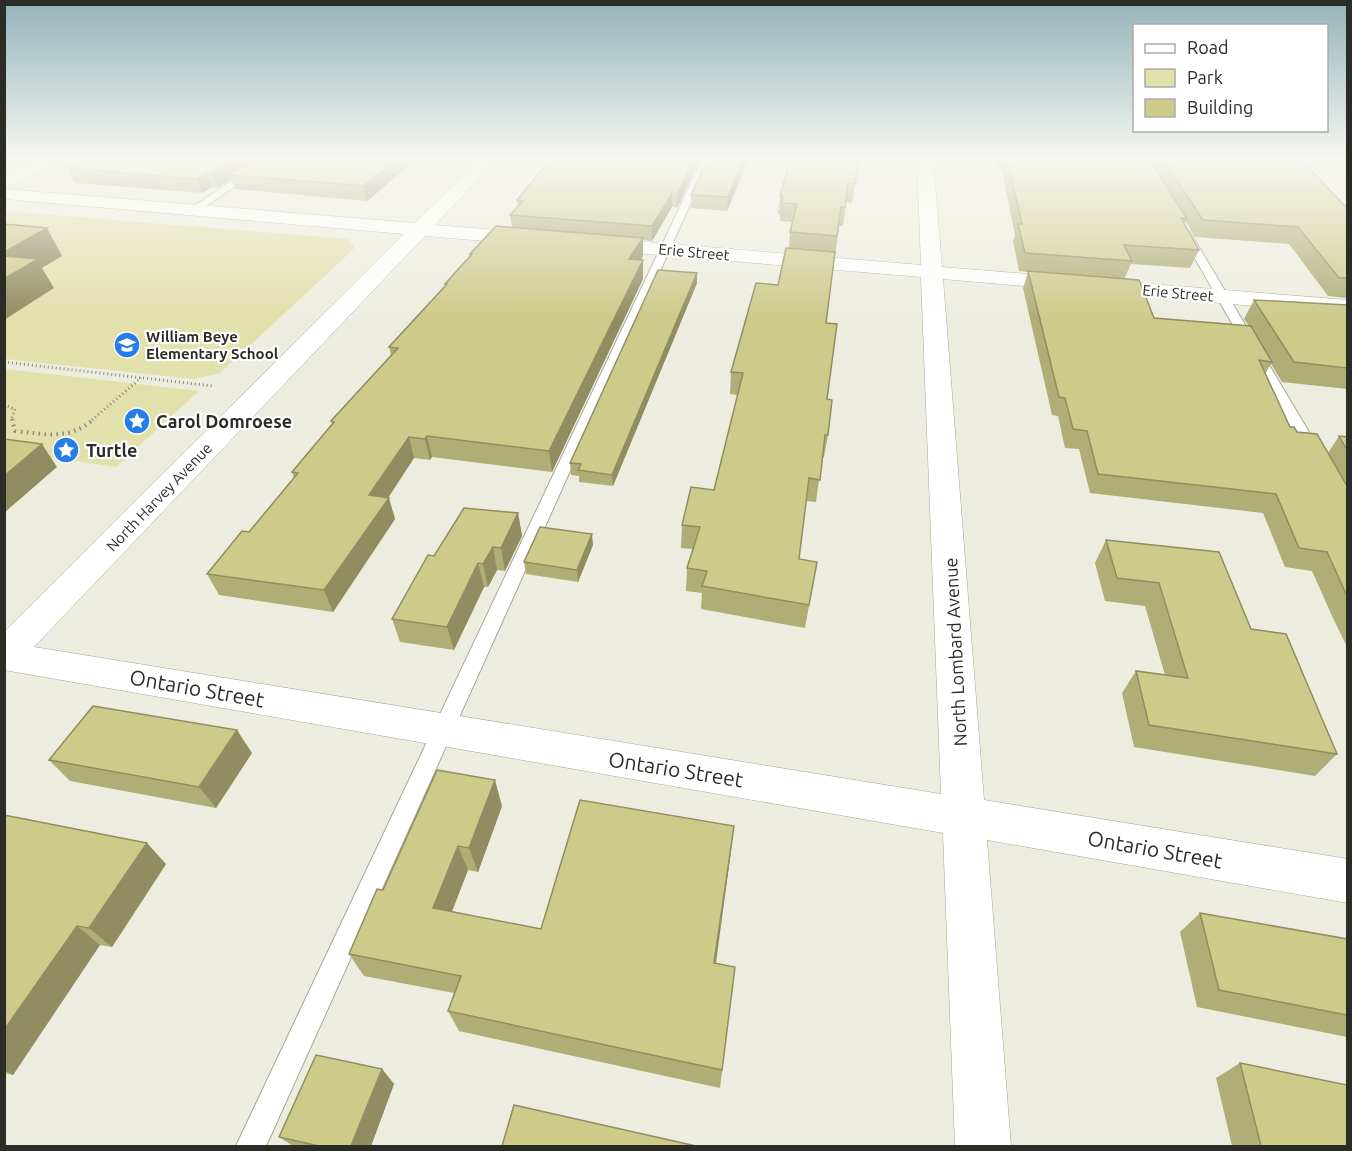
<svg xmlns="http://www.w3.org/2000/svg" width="1352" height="1151" viewBox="0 0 1352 1151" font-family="Ubuntu,sans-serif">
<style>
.green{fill:#e2e0ab}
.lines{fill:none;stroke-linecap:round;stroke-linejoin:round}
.lane-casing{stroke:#a7a699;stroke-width:2}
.street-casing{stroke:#a7a699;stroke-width:1}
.path-far1{stroke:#8a8a81;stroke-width:3;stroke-dasharray:1 3;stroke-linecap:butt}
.path{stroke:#8a8a81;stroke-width:4;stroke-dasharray:1.5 4.5;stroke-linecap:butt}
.lane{fill:#fff;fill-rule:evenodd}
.street{fill:#fff;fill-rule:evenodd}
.wall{fill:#b0ae77}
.shaded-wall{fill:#908d61}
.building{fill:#cdca8a;stroke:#908d61;stroke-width:1.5}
.labels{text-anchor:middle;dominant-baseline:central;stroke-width:4.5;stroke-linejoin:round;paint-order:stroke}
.far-street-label{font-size:15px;fill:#2c2c27;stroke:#fff}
.far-poi-label{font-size:15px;font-weight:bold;fill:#2c2c27;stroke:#fff;text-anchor:start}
.poi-label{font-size:18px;font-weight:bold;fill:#2c2c27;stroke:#fff;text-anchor:start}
.street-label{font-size:18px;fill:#2c2c27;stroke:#fff}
.near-street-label{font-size:21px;fill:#2c2c27;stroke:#fff}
</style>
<rect width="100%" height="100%" fill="#ededdf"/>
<path class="green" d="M4,211L348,239L355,248L220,373L193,379L5,359V320L39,271L61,256L5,250Z
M5,369L199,391L116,467L5,451Z"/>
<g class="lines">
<defs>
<path id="lane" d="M267,158H277L197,212L188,210Z
M703,158H711L266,1146H236Z
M1185,229L1190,232L1322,454L1319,457H1309L1306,454L1180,232Z"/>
<path id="street" d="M43,158H64L62,161L4,188V176Z
M481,158H498L435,225L533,233L540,235L543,239L540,243L533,245L425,236L34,647L941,794L921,277L599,250L592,248L589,244L592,240L599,238L921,265L917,158H933L942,267L1348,300V314L943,279L984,800L1348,859V903L987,840L1011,1146H955L943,833L4,670V632L404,234L4,199V189L415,223Z"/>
</defs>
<use href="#lane" class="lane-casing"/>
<use href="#street" class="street-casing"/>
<path class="path-far1" d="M4,362L213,386
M4,405L15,409L11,420
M92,420L141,378"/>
<path class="path" d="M12,419L15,431C46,434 68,441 94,419"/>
<use href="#lane" class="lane"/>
<use href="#street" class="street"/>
</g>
<path class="wall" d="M418,158L367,201L235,189L231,179L218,188L212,187L202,193L75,183L67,168Z
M701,158L677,208L672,207L652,241L643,240V256L640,260H643V279L552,472L432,457L430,460L414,458L388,498L395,519L333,612L219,595L207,574L249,532L294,478L292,472L332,424L331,421L391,355L389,347L445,286V284L470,256V254L512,227L510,215L518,207L517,200L544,168L543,165Z
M708,158H749L727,211L691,208V195Z
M860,158L852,203L846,202L843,226H839L826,323L828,435L824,457H822L816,502L806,501L799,559L817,562L805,628L701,609L702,593L686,591L687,568L693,549L681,548L682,525L714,490L738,395L730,394L731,372L778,285L789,248L790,232L793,222L780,221V215L778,214L780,196Z
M996,158H1299L1347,208V298L1328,296L1289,244L1195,237L1186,222L1184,225L1199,250L1190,268L1131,264L1124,279L1154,318L1249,326L1244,319L1254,300L1347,305V389L1282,382L1271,364L1265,374L1290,427L1297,432L1328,453L1339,436L1347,437V647L1332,616L1312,571L1285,567L1263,513L1090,493L1079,449L1065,448L1058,416L1052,415L1023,288L1028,272L1019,271L1013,241L1015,235L1002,171H999Z
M697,273V283L613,486L579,482V476L571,475L570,463Z
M518,513L522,536L505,571L497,570L488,587H484L454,650L400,642L392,619L434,556Z
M1106,540L1251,629L1337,754L1315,776L1134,747L1122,693L1136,671L1165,675L1145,606L1105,601L1095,563Z
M593,545L578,582L526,574L524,562Z
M252,753L216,808L70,781L49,760Z
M502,806L478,872L468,870L452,912L541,929L731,851L715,964L735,967L720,1088L459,1031L448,1011L454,993L364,976L349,954L383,890Z
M4,815L166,864L112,947L100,945L13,1075L4,1073Z
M1200,913L1347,939V1037L1197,1007L1180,932Z
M1240,1063L1347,1146H1232L1216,1078Z
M382,1069L394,1084L371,1146H293L279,1137Z"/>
<path class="shaded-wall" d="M237,158H263L229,175L231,179L218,188L212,173Z
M398,158H418L367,201L363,186Z
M695,158H701L677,208V194Z
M744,158H749L727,211L728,197Z
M206,173L212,187L202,193L197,179Z
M672,193V207L652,241V226Z
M47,228L62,256L42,268L54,288L4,320V255L6,251Z
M643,238V256L630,278L629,259Z
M643,260V279L552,472L549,451Z
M697,273V283L613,486L612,475Z
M427,436L432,457L430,460L425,439Z
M409,437L414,458L380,510L389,498L395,519L333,612L324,590L369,495Z
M42,444L57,467L4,513V476Z
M518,513L522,536L505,571L501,548Z
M592,534L593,545L578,582L577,570Z
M493,547L497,570L488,587L483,564Z
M478,563L484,587L454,650L447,627Z
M237,730L252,753L216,808L199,787Z
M495,780L502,806L478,872L469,848Z
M734,826L731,851L713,985L714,963Z
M147,843L166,864L112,947L89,928Z
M458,846L468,870L444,931L433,908Z
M77,926L100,945L13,1075L4,1070V1030Z
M382,1069L394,1084L371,1146H351Z"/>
<path class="building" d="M88,158H237L212,173H206L197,179L67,168Z
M256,158H398L363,186L229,175Z
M549,158H695L677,194L672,193L652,226L510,215L523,201L517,200L546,165H543Z
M708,158H744L728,197L691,195Z
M791,158H859L855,184H848L845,207H841L837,236L790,232L797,204L782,203L783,196H780Z
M1007,158H1149L1187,219L1181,218L1199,250L1124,245L1132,261L1025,253L1018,224H1022Z
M1162,158H1299L1347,208V278H1339L1298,227L1203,220Z
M4,224L47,228L6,251H10L4,255Z
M496,226L643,238L629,259L643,260L549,451L427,436L425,439L409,437L369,495L389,498L324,590L207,574L242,531L249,532L298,473L292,472L334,422L331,421L398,348L389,347L447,284H445L472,254H470Z
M786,248L835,252L826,323L837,324L827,399L832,400L828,435H825L820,480L809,478L799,559L817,562L809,605L702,586L707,571L687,568L700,527L682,525L691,487L714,490L743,373L731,372L756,283L778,285Z
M4,256L38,259L4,279Z
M658,270L697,273L612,475L578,470L581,464L570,463Z
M1028,271L1139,280L1154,318L1251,326L1272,362L1259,360L1290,427H1294L1297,432L1317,434L1347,486V596L1327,552L1299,548L1276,494L1098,474L1087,431L1073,429L1065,398L1059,397Z
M1254,300L1347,305V368L1294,362Z
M1339,436L1347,437V450Z
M4,439L42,444L4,476Z
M464,508L518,513L501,548L493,547L483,564L478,563L447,627L392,619L428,555L434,556Z
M540,527L592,534L577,570L524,562Z
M1106,540L1219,552L1251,629L1286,634L1337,754L1149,725L1136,671L1188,678L1159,583L1117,578Z
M93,706L237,730L199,787L49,760Z
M437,770L495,780L469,848L458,846L433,908L541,929L580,800L734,826L714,963L735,967L722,1070L448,1011L461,976L349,954L377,889L383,890Z
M4,815L147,843L89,928L77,926L4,1030Z
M1200,913L1347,939V1015L1219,990Z
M316,1055L382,1069L351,1146H319L279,1137Z
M1240,1063L1347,1085V1146H1261Z
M514,1105L696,1146H502Z"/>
<linearGradient id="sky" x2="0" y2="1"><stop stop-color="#93b3b9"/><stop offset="0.5" stop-color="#f7f7f1"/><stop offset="1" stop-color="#f7f7f1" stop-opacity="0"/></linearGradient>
<rect width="1352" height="319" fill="url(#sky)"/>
<defs>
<symbol id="school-disc" viewBox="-11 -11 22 22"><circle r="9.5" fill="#267de7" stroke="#fff"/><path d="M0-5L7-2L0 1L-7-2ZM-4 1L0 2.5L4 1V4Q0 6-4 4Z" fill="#fff"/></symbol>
<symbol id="sight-disc" viewBox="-11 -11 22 22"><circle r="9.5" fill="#267de7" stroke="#fff"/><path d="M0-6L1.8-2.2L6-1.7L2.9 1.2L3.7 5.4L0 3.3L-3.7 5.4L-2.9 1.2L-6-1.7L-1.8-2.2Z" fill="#fff"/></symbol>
</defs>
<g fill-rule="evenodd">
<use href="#school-disc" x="112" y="330" width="30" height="30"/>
<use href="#sight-disc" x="122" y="406" width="30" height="30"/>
<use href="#sight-disc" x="51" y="435" width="30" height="30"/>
</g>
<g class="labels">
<g class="far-street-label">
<text transform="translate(694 252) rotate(5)">Erie Street</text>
<text transform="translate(1178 293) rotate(5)">Erie Street</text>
<text transform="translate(159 497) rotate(-46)">North Harvey Avenue</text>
</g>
<g class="far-poi-label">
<text x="146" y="336">William Beye<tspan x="146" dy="17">Elementary School</tspan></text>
</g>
<g class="poi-label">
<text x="156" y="421">Carol Domroese</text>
<text x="86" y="450">Turtle</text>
</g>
<g class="street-label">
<text transform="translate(955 652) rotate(-93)">North Lombard Avenue</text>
</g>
<g class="near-street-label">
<text transform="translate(197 688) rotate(10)">Ontario Street</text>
<text transform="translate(676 769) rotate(9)">Ontario Street</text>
<text transform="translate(1155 849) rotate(10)">Ontario Street</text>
</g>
</g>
<rect width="1352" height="1151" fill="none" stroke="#2c2c27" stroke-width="12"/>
<rect x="1133" y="24" width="195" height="108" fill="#ffffff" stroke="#ababa9" stroke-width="1.5"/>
<rect x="1145" y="44" width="30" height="9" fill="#ffffff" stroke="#ababa9" stroke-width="1.5"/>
<text x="1187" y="54" font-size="18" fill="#2c2c27">Road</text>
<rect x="1145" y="69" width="30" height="18" fill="#e2e0ab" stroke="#ababa9" stroke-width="1.5"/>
<text x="1187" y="84" font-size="18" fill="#2c2c27">Park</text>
<rect x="1145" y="99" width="30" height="18" fill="#cdca8a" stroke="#ababa9" stroke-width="1.5"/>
<text x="1187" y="114" font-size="18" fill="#2c2c27">Building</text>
</svg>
